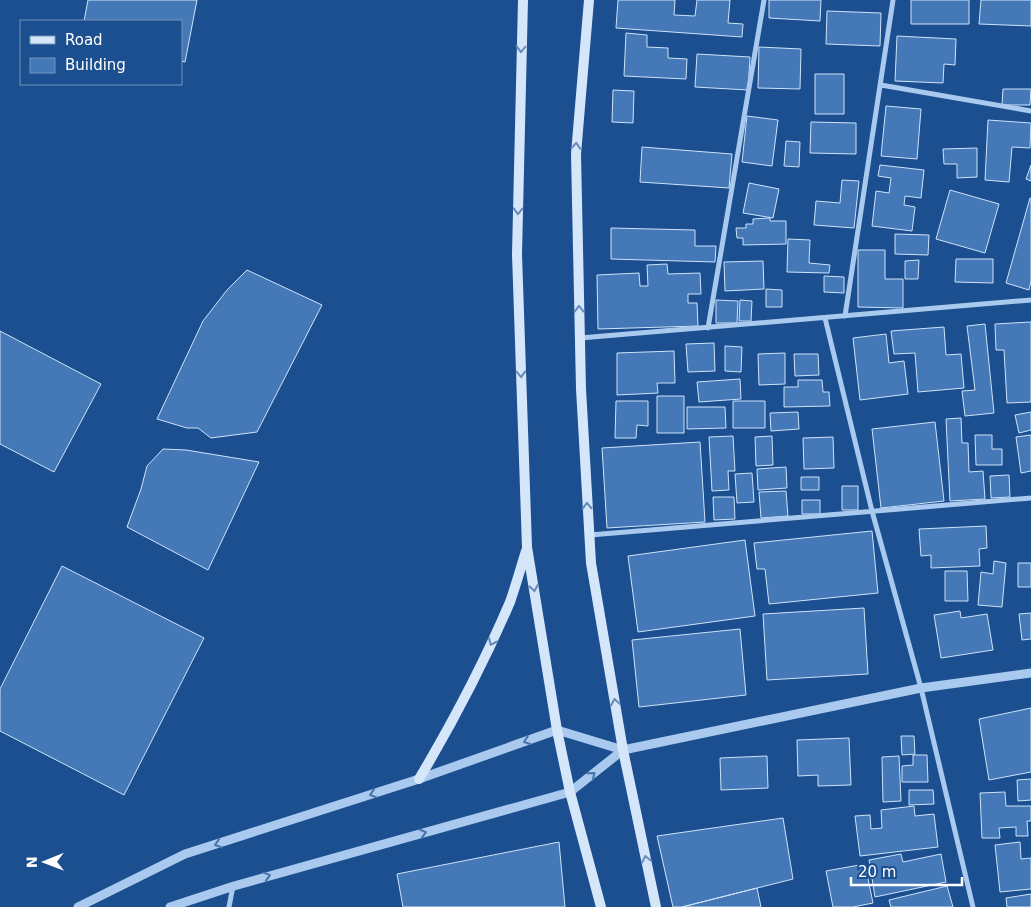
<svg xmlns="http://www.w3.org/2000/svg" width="1031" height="907" viewBox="0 0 1031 907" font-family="'DejaVu Sans',sans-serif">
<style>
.building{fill:#4478b7;stroke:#cfe3fa}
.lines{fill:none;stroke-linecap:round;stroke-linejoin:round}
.minor{stroke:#a9c9ee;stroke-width:5}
.tertiary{stroke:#a9c9ee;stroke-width:9}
.secondary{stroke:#d6e6fa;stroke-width:10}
.oneway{stroke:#668bba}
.oneway2{stroke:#4674ac}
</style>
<rect width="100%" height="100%" fill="#1b4f8f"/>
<path class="building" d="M88,0H197L185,62L181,61V21H84Z
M618,0H675L674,15L695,16L697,0H730L728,23L743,24L742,37L616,28Z
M769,0H821L820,21L769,18Z
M911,0H969V24H911Z
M981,0H1031V26L979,24Z
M827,11L881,13L880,46L826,44Z
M626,33L647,35V47L668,48V58L687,59L686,79L624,76Z
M897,36L956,39L955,65L944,64L943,83L895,81Z
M759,47L801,49L800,89L758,88Z
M697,54L750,57L748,90L695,87Z
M815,74H844V114H815Z
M1003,89H1031L1030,105H1002Z
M613,90L634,91L633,123L612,122Z
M886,106L921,109L917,159L881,156Z
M747,116L778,120L772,166L742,162Z
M988,120L1031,123L1030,148L1012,147L1009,182L985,180Z
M811,122L856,123V154L810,153Z
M786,141L800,142L799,167L784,166Z
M642,147L732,154L729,188L640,182Z
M977,148V177L957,178V164H944L943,149Z
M880,165L924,170L921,198L905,196L904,205L915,207L912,231L872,226L876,191L889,193L891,178L878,176Z
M1031,165V181L1026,179Z
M842,180L859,181L854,228L814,225L816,201L840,203Z
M749,183L779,189L773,218L743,213Z
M950,190L999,204L985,253L936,239Z
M1030,198H1031V281L1029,290L1006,283Z
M770,218V221H786V244L743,245V238H737L736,228H746V224H753V219Z
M611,228L695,230V246H716L715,262L611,259Z
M895,234L929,235L928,255L895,254Z
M788,239L810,240L809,263L830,265L829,273L787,272Z
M858,250H885V279H903V308L858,307Z
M956,259H993V283L955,282Z
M919,260L918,279H905V261Z
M763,261L764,289L725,291L724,262Z
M667,264L668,274L700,273L701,294H688V303H697L698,326L598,329L597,275L639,273L640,286H648L647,265Z
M247,270L322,305L257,432L211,438L198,428H187L157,419L203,321L227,290Z
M824,276L844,277V293L824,292Z
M766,289L782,290V307H766Z
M716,300L738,301L737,323H716Z
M740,300L752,301L751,321H739Z
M1031,322V402L1007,403L1004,350H996L995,324Z
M985,324L994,413L965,416L962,391L975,390L967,326Z
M944,327L946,355L961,354L964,388L918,392L915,353L894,354L891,331Z
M0,331L101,384L54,472L0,444Z
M886,334L889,363L904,361L908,394L860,400L853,338Z
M714,343L715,371L688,372L686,344Z
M725,346L742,347L741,372L725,371Z
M674,351L675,383H657L658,393L617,395V353Z
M785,353V384L759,385L758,354Z
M794,354H818L819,375L795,376Z
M740,379L741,399L699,402L697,382Z
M798,380H822L823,392H829L830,406L784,407V387H798Z
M657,396H684V433H657Z
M616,401H648V426L637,425L636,438H615Z
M733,401H765V428H733Z
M687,407H725L726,428L687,429Z
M798,412L799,429L771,431L770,413Z
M1031,412V430L1019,433L1015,415Z
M961,418L962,443H968L969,472L983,471L985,499L950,501L946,419Z
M935,422L944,501L881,508L872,429Z
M975,435H992V449H1002V465H976Z
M1031,435V471L1021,473L1016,437Z
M733,436L735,471H728L729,490L712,491L709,437Z
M772,436L773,465L756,466L755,437Z
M833,437L834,468L804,469L803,438Z
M700,442L705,522L607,528L602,448Z
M163,449L186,450L259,462L208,570L127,527L141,489L147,466Z
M786,467L787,488L758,490L757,469Z
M752,473L754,502L737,503L735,474Z
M1009,475L1010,497L991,498L990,476Z
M801,477H819V490H801Z
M842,486H858V510H842Z
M786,491L788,516L761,518L759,492Z
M713,497H734L735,519L714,520Z
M802,500H820V514H802Z
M986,526L987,548L979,549L980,566L931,568V555L921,556L919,529Z
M872,531L878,593L769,604L765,569H757L754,543Z
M745,540L755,616L638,632L628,556Z
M994,561L1006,563L1002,607L978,605L981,572L993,574Z
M1018,563H1031V587H1018Z
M62,566L204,638L124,795L0,731V689Z
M945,571H967L968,601H945Z
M864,608L868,674L767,680L763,614Z
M960,611L961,618L987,614L993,650L941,658L934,615Z
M1031,613V639L1022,640L1019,614Z
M740,629L746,695L639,707L632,640Z
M1031,708V772L989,780L979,719Z
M901,736H914L915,754L902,755Z
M849,738L851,785L818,786V775L798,776L797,740Z
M913,755H927L928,782H902V766L913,765Z
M767,756L768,788L721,790L720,758Z
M899,756L901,801L883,802L882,757Z
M1031,779V800L1018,801L1017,780Z
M909,790H933L934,804L909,805Z
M1005,792L1006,806H1031V821H1027L1028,836H1016V827L999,828L1000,838H982L980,793Z
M914,806L915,816L934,814L938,847L860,856L855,816L870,815L871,829L882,828L881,810Z
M783,818L793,879L682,907H673L657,836Z
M559,842L565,907H403L397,874Z
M1020,842L1021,859L1031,858V889L1000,892L995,845Z
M901,854L903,862L941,854L946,882L875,897L869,860Z
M865,864L873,903L853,907H833L826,871Z
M947,886L953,907H891L889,900Z
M757,888L761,907H682Z
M1031,894V907H1007L1006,898Z"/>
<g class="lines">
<path class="minor" d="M881,85L1031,111
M845,316L893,0
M825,318L872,511L921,688L973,907
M708,328L764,0
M580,338L1031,300
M590,535L1031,498
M229,907L233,886"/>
<path class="tertiary" d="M78,907L185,854L419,779L557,730L623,750
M170,907L234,886L570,792L623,750L921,688L1031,673"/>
<path class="secondary" d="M523,0L517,254L527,547L557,730L570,792L601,907
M589,0L576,154L581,389L591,563L623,750L656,907
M419,779C453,722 484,663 510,602C516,585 521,567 526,551"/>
</g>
<defs><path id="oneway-chevron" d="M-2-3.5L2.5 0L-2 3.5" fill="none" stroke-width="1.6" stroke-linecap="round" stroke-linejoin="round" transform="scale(1.25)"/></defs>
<g class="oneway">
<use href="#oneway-chevron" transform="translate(521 49) rotate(92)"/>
<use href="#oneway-chevron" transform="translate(576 146) rotate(-86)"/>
<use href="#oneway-chevron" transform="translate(518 211) rotate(91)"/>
<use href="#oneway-chevron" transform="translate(579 309) rotate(-91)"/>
<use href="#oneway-chevron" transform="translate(521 374) rotate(88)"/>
<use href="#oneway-chevron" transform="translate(587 506) rotate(-93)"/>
<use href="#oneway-chevron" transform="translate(534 588) rotate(81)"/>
<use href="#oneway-chevron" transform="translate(492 642) rotate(114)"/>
<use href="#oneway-chevron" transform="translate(615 702) rotate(-100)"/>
<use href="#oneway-chevron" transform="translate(646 859) rotate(-102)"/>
</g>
<g class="oneway2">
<use href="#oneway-chevron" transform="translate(527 741) rotate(160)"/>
<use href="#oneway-chevron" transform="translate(592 775) rotate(-39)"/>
<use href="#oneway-chevron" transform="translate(373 794) rotate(162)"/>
<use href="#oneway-chevron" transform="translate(423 833) rotate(-16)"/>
<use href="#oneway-chevron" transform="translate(218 844) rotate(162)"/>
<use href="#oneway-chevron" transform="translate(267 876) rotate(-16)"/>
</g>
<rect x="20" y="20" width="162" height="65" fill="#1b4f8f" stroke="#7695bc"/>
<rect x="30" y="36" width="25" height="8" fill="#d6e6fa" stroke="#7695bc"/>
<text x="65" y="45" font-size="15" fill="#ffffff">Road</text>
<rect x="30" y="58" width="25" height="15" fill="#4478b7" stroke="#7695bc"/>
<text x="65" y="70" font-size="15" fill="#ffffff">Building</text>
<g transform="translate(45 862) rotate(269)" stroke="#1b4f8f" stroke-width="4" paint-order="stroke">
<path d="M0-4L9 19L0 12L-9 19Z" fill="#ffffff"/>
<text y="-8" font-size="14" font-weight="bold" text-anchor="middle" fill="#ffffff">N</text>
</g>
<path d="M851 877v8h111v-8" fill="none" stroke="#ffffff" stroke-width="2.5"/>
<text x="858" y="877" font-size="15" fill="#ffffff" stroke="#1b4f8f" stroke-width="4" paint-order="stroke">20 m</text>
</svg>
